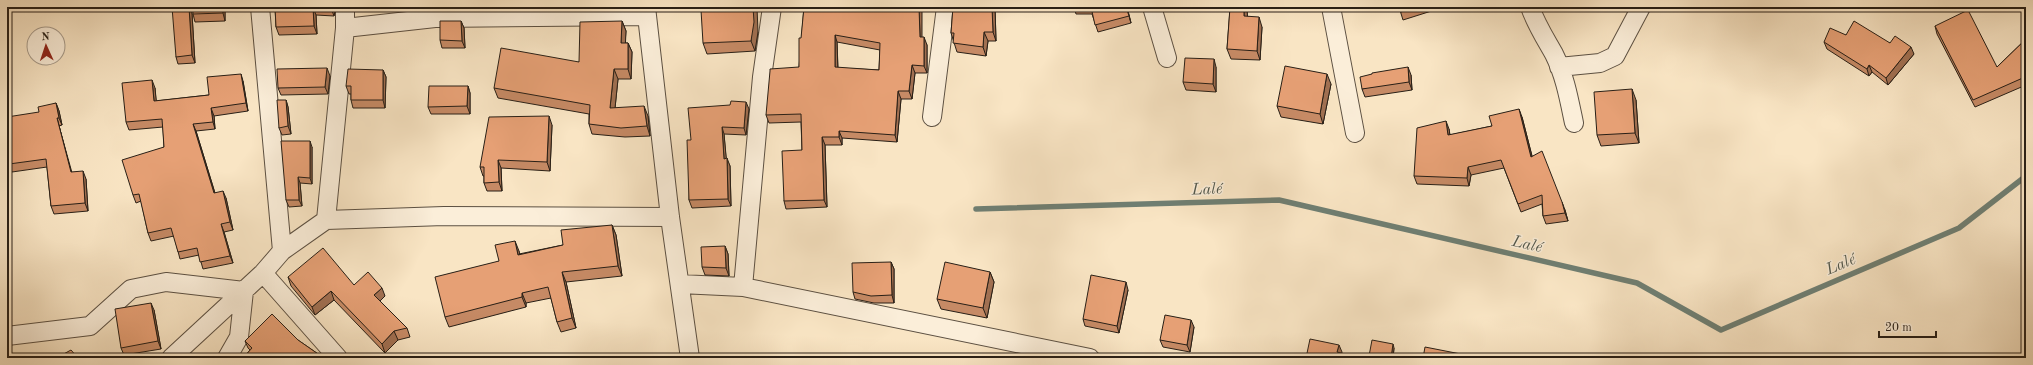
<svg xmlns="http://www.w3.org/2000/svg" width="2033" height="365" viewBox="0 0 2033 365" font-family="'Old Standard TT',serif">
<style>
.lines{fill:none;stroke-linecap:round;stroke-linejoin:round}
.stream{stroke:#6f7f73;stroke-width:5.5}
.street-casing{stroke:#5c5042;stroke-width:20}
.street{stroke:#fbeed9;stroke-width:18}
.wall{fill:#c68a65;stroke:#281f16;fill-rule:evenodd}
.shaded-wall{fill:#a17052;stroke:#281f16}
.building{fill:#e6a075;stroke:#281f16;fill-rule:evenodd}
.labels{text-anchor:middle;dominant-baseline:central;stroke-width:3;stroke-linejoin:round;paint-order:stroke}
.water-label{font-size:16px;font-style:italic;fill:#51574c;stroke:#fbeed9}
</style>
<rect width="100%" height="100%" fill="#f9e5c4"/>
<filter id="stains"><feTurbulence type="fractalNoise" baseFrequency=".005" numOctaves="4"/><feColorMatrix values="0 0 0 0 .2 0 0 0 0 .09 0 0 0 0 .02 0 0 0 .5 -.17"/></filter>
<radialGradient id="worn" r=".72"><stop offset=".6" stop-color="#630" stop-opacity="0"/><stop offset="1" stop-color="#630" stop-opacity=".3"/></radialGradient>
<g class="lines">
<path class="stream" d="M976,209L1279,200L1637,283L1721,330L1959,228L2026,176"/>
<defs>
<path id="street" d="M260,7L282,251
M646,7L670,217L690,358
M1152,7L1167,58
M1331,7L1355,133
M1530,7C1536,24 1545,38 1554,54C1565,76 1569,99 1574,123
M345,28L435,18L647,16
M1559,67L1600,63L1615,56L1641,7
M932,117L946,7
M326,220L444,216L670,217
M263,273L338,358
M680,284L743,287L1090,358
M743,287L762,77L772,7
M7,336L90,326L131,289L166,282L244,291L239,337L227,358
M171,358L263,273L282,251L326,220L345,28V7"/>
</defs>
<use href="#street" class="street-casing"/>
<use href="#street" class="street"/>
</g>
<path class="wall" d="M193,7H225V21L195,22L193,14Z
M275,7H336L334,16L316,15L317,34L279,35L276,27Z
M804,7L922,37L927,45V73H915L912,99H901L897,142L842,138V145H825L827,207L786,209L784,201L802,150L801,122L769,123L766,115L799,67ZM837,42L880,50L879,70L838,68Z
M953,7H995L996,41H988L986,56L957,52L951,33Z
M1074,7H1127L1131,23L1098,32L1092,14H1076Z
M1183,7H1247V16L1262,27L1260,60L1231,59L1227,49L1230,9L1184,10Z
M1399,7H1441V8L1403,20Z
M192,14L195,63L178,64L176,57Z
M461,21L464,28L465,48H442L440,40Z
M622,21L626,31L625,43H628L632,52L631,79H618L615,108L648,116L650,136L625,137L592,134L589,124V114L498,98L494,88L579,62Z
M1935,26L1997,67L2026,39V85L1975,107L1937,34Z
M758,32L755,51L707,54L703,43Z
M1846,35L1890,43L1914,54L1888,85L1872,72L1869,76L1827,49L1824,42Z
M1216,67V92L1186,90L1183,82Z
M383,70L386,77L385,108H353L351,100V94H349L346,86Z
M1411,75L1412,90L1365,97L1362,89Z
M330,76L328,94L281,95L278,88Z
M243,81L248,111L214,116L215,129L196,131L215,193L226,198L233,230L224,232L233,263L203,269L199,255L180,259L174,236L151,241L148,233L141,201L136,203L133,195L164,147L163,127L129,130L126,122L155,88L156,101L209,95Z
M1331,84L1323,124L1281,117L1277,106Z
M468,86L470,93V114H431L428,107Z
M286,100L288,107L291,134L282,135L279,128Z
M1636,100L1639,143L1601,146L1597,135Z
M56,103L59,111L62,125L59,126L71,172L86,179L88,211L54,214L51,206L47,167L12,172L9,164L39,112Z
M749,109L746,135L724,134L726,158L730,166L731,206L692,208L689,200L691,140Z
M1522,117L1532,156L1565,210L1568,221L1546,224L1543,216L1542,204L1521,212L1504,168L1471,175L1469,186L1417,184L1414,176L1449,129L1450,135L1492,126Z
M552,125L550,171L501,168L502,191H487L484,183V176H483L480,167Z
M312,147V184L300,183L302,206L289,207L286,200Z
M612,225L616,235L622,276L566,282L576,328L561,332L557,322L551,298L526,303V307L449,327L445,317L499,261L519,251V254L563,245Z
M725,246L728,254L729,276L705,275L702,267Z
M891,262L894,269V303H874L855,299L853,292Z
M990,272L994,282L987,318L941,309L937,299Z
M288,277L354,285L385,296L380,301L407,328L410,337L398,340L385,353L334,300L315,315L291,286Z
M1128,290L1119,333L1085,326L1083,319Z
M154,310L161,349L124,355L121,348Z
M1194,327L1190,352L1163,347L1160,340Z
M298,340L321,356V358H243L250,350L248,348L245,341Z
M1394,348L1393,358H1370L1369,356Z"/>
<path class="shaded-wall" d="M189,7L192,14L195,63L192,55Z
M222,7H225V21L223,13Z
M313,7L316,15L317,34L314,26Z
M332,7H336L334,16L331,8Z
M753,7H757L758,32L755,51L751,41Z
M919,7H922V45L920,37Z
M992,7H995L996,41L993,32Z
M1126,7H1127L1131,23L1129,16Z
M1244,7H1247L1248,26L1244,16Z
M1259,17L1262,27L1260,60L1257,51Z
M461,21L464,28L465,48L462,41Z
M622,21L626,31L625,53L621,43Z
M984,32L988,41L986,56L983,47Z
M835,35L837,42L838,75L835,67Z
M924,37L927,45V73L924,66Z
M628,43L632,52L631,79L628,69Z
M1911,47L1914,54L1888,85L1886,78Z
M1214,59L1216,67V92L1213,84Z
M912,65L915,73L912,99L909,91Z
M1869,65L1872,72L1869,76L1867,69Z
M1408,67L1411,75L1412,90L1409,82Z
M327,68L330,76L328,94L325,87Z
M614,69L618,79L614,118L610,108Z
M383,70L386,77L385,108L383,100Z
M241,74L243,81L248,111L246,103Z
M1327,74L1331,84L1323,124L1320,114Z
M152,80L155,88L157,108L154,101Z
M468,86L470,93V114L467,106Z
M1632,89L1636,100L1639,143L1635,133Z
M898,91L901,99L897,142L895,135Z
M286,100L288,107L291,134L288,126Z
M746,102L749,109L746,135L744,128Z
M56,103L59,111L62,125L59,118Z
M644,106L648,116L650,136L647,126Z
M211,108L214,116L215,129L213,122Z
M1519,109L1522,117L1534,164L1531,157Z
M549,116L552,125L550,171L547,162Z
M57,118L59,126L74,180L71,172Z
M1446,121L1449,129L1451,143L1448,135Z
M193,124L196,131L217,200L214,193Z
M722,127L724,134L727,166L724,159Z
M839,131L842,138V145L839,137Z
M822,137L825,145L827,207L824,200Z
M310,141L312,147V184L310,178Z
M727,158L730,166L731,206L728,199Z
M498,160L501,168L502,191L499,182Z
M1468,167L1471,175L1469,186L1467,178Z
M83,171L86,179L88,211L85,203Z
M298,177L300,183L302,206L299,200Z
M223,191L226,198L233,230L230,222Z
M1562,202L1565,210L1568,221L1565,213Z
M7,203L8,205V238L7,234Z
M221,224L224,232L233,263L230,256Z
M612,225L616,235L622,276L618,266Z
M515,241L519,251L522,265L518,255Z
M725,246L728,254L729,276L726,268Z
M891,262L894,269V303L892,295Z
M562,272L566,282L576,328L572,318Z
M990,272L994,282L987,318L983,308Z
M1126,282L1128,290L1119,333L1117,326Z
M382,288L385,296L377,304L374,295Z
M331,291L334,300L315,315L312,307Z
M522,293L526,303V307L522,297Z
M151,303L154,310L161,349L158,341Z
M1191,320L1194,327L1190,352L1187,345Z
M394,331L398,340L385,353L382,344Z
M1393,344L1394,348L1393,358H1391Z
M1339,345L1342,352L1341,358L1337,352Z"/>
<path class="building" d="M172,7H189L192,55L176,57Z
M193,7H222L223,13L193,14Z
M275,7H332L331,8L313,7L314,26L276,27Z
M710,7H753L754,22L751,41L703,43L701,10H710Z
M804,7H919L920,37H924V66L912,65L909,91H898L895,135L839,131V137H822L824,200L784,201L782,151L802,150L801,114L766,115L770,71V69L799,67V38H801ZM835,35L880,43L879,70L835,67Z
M953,7H992L993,32H984L983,47L953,43L954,33H951Z
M1091,7H1126L1129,16L1095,25Z
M1230,7H1244V16L1259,17L1257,51L1227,49Z
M1399,7H1417L1401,12Z
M1968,10L1997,67L2026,39V78L2025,77L1973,100L1935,26Z
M440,21H461L462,41L440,40Z
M622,21L621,43H628V69H614L610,108L644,106L647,126L621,128L589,124L590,105L494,88L501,48L579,62L580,22Z
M1854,21L1890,43L1895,36L1911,47L1886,78L1869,65L1867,69L1824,42L1830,28L1846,35Z
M1185,58L1214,59L1213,84L1183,82Z
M1285,66L1327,74L1320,114L1277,106Z
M1408,67L1409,82L1362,89L1360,77L1372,74V73Z
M327,68L325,87L278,88L277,69Z
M348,69L383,70V100H351V86H346Z
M241,74L246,103L211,108L213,122L193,124L214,193L223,191L230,222L221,224L230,256L200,262L197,248L178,252L171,228L148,233L139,194L133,195L122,160L164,147L162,119L126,122L122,83L152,80L154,101L209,95L207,77Z
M429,86H468L467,106L428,107Z
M1632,89L1635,133L1597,135L1594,92Z
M277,100H286L288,126L279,128Z
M731,101L746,102L744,128L722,127L724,159L727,158L728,199L689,200L687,140H691L688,108L730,105Z
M56,103L59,118H57L71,172L83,171L85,203L51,206L46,159L9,164L7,149V117L39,112L38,107Z
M1519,109L1531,157L1542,151L1562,202L1565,213L1543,216L1542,195L1518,204L1501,160L1468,167L1467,178L1414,176L1417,128L1446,121L1448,135L1492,126L1489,116Z
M549,116L547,162L498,160L499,182L484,183V167H480L489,117Z
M281,141H310V178L298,177L299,200H286Z
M612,225L618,266L562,272L572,318L557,322L548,287L522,293V297L445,317L435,277L499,261L495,245L515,241L518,255L563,245L561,230Z
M725,246L726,268L702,267L701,247Z
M323,248L354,285L368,272L382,288L374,295L407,328L394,331L382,344L331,291L312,307L288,277Z
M891,262L892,295L871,296L853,292L852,263Z
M945,262L990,272L983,308L937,299Z
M1091,275L1126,282L1117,326L1083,319Z
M151,303L158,341L121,348L115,309Z
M272,314L298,340L321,356L319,358H243L252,348L245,341Z
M1165,315L1191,320L1187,345L1160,340Z
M1310,339L1339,345L1337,352L1361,358H1306Z
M1372,340L1393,344L1391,358H1382L1369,356Z
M1425,347L1476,357V358H1423Z
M71,350L78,358H58V357Z"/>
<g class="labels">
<g class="water-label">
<text transform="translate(1207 190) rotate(-2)">Lalé</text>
<text transform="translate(1527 245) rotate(13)">Lalé</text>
<text transform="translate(1841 265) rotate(-23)">Lalé</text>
</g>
</g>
<rect width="2033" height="365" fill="none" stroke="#f9e5c4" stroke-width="24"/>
<rect x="8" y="8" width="2017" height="349" fill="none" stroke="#281f16" stroke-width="2"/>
<rect x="12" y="12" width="2009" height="341" fill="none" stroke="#281f16"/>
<g transform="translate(46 46) rotate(357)"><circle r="19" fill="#fbeed9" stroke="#a79b8b"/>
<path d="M0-3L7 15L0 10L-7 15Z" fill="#8f2418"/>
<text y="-6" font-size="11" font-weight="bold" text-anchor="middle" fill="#281f16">N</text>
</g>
<path d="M1879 331v6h57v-6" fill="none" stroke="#281f16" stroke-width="2"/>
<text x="1885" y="331" font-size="12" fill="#281f16" stroke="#fbeed9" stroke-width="3" paint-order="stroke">20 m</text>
<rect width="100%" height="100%" filter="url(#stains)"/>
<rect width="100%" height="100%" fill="url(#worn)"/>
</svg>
